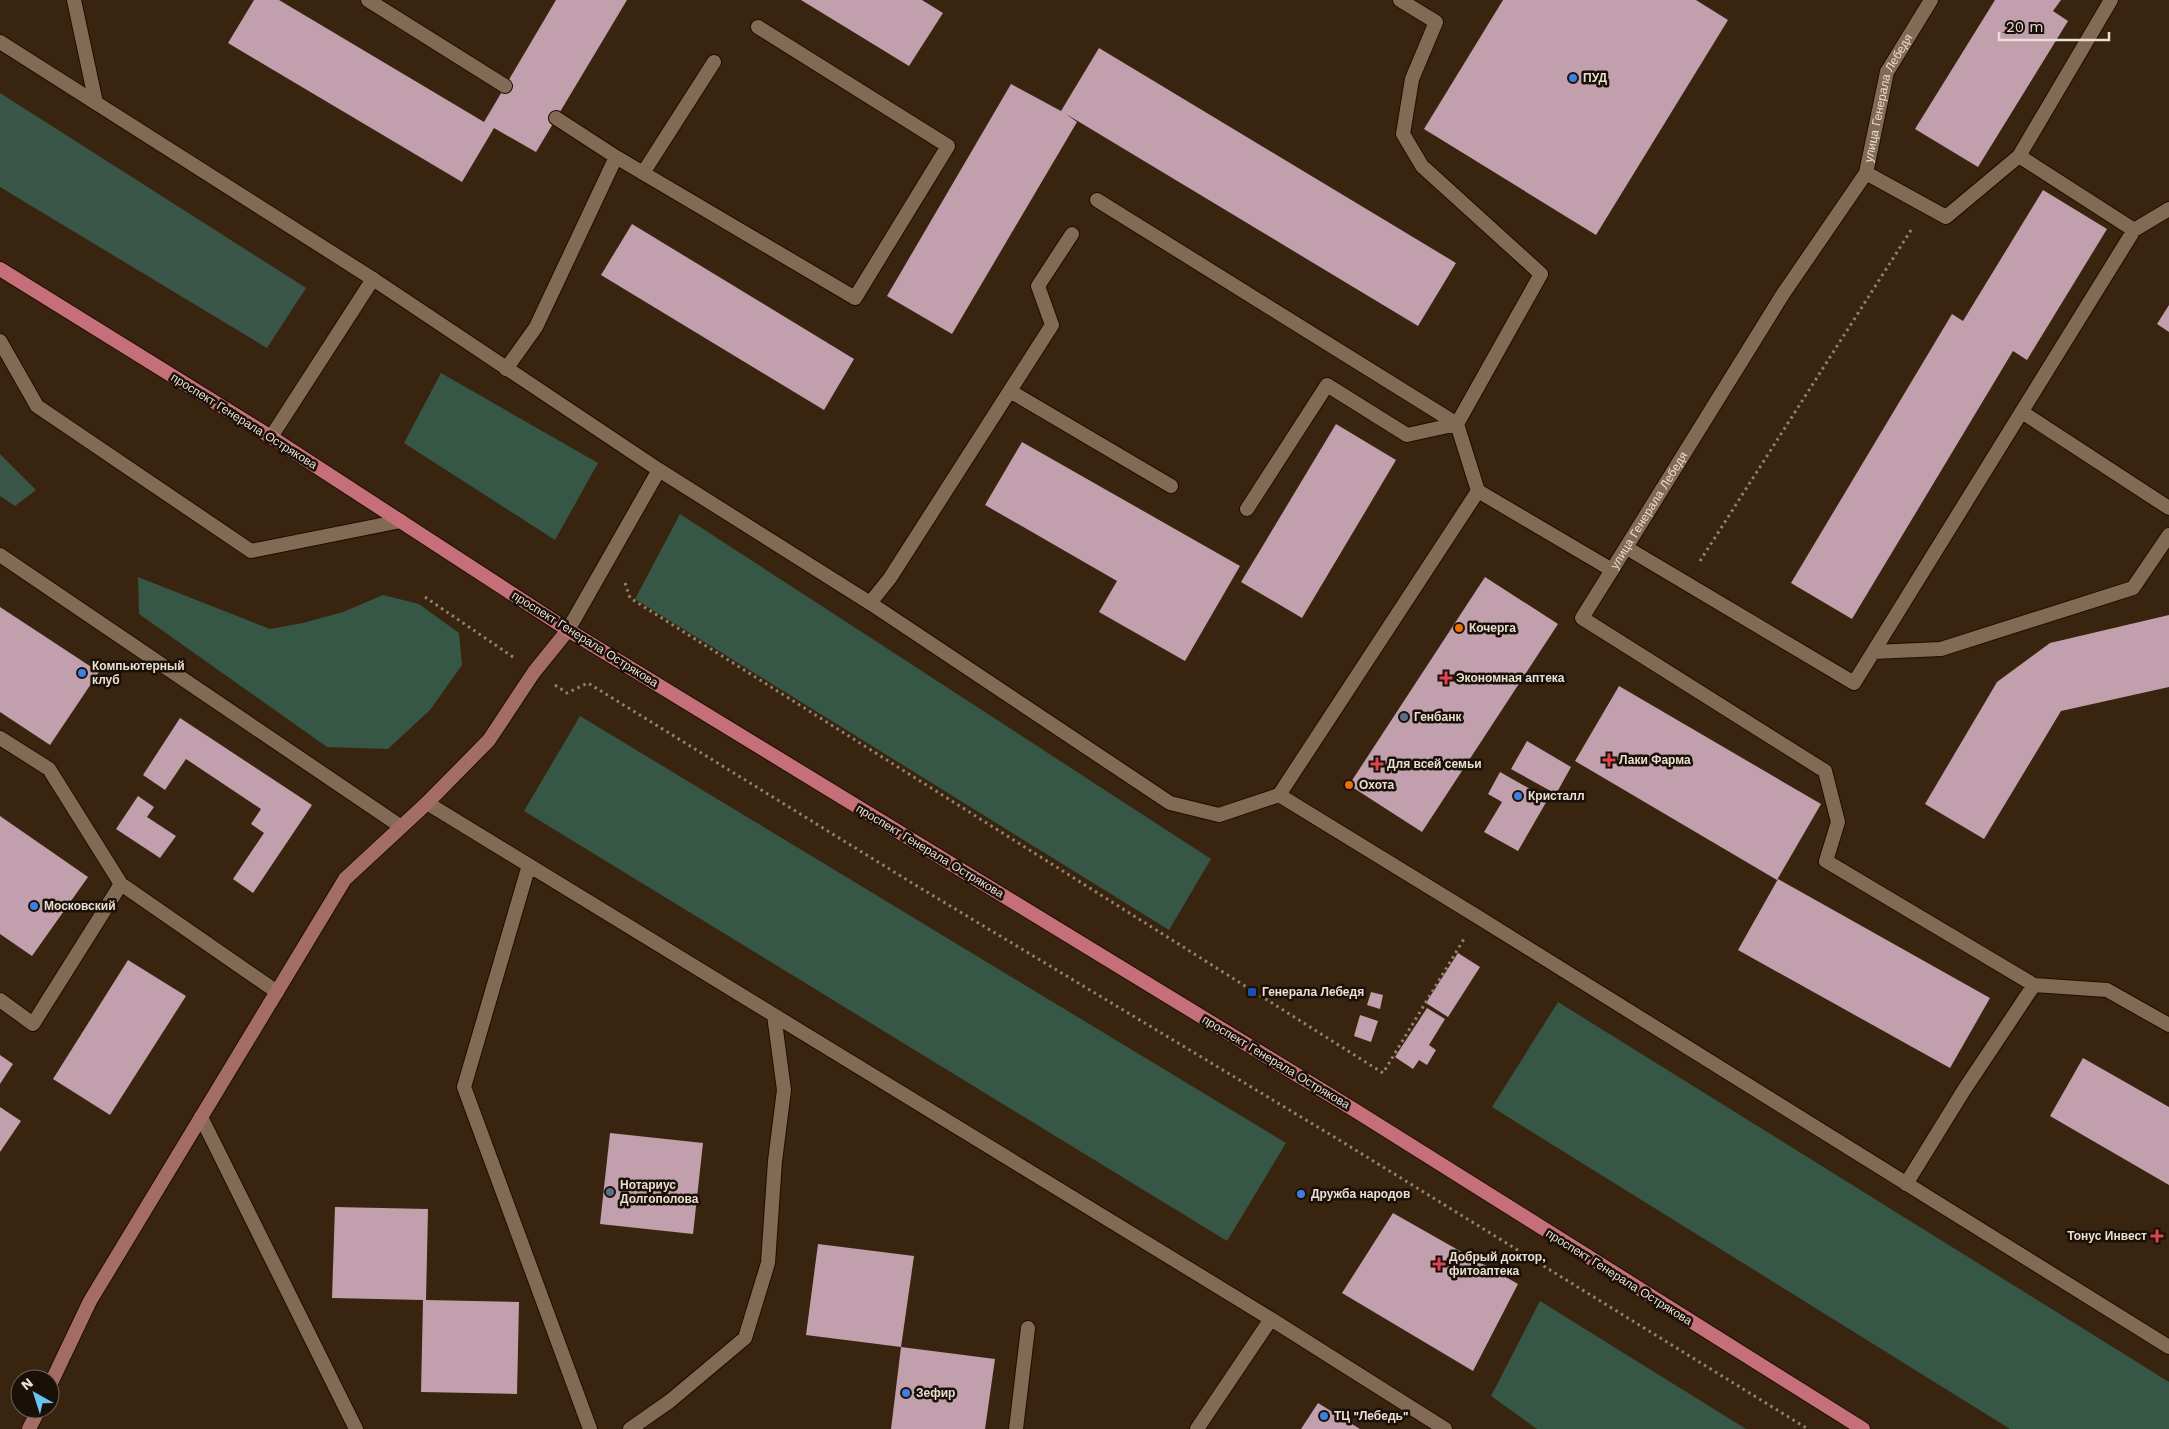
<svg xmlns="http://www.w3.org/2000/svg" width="2169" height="1429" viewBox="0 0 2169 1429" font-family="'Work Sans',sans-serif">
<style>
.green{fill:#3a5648}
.forest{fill:#365646}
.building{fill:#c29fac}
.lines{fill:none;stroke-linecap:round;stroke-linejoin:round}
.service-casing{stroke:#1f0d00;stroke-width:16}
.minor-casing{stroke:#1f0d00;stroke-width:16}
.secondary-casing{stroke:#1f0d00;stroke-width:16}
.primary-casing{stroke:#1f0d00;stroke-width:16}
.path{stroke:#928171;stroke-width:3;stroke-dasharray:2.5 4;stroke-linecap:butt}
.service{stroke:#826a54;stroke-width:14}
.minor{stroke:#826a54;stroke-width:14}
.secondary{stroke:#a36d66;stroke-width:14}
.primary{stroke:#c46f79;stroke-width:14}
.shop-dot{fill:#3f7fe0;stroke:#191008;stroke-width:2}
.food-dot{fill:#e8710a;stroke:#191008;stroke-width:2}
.health-dot{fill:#e0444e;stroke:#191008;stroke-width:2}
.service-dot{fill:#5c6f8a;stroke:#191008;stroke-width:2}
.transit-dot{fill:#1a4fb4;stroke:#191008;stroke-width:2}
.labels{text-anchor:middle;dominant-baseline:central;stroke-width:5;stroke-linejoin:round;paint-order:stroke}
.poi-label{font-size:12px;font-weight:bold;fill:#ebded2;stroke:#191008;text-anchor:start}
.street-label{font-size:12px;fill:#ebded2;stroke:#191008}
</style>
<rect width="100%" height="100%" fill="#392410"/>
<path class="green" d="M0,93L306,288L267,348L0,187Z
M0,454L36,490L15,506L0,496Z"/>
<path class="forest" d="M441,373L598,463L555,540L404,443Z
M680,514L1211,859L1169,930L635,599Z
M138,577L270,629L303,623L343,612L383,595L419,604L459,633L462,665L430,710L388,749L327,747L139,614Z
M580,716L1286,1143L1227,1241L524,811Z
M1558,1002L2169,1382V1429H2010L1492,1107Z
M1540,1301L1746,1429H1537L1491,1396Z"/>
<path class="building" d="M254,0H279L484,122L556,0H627L536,152L494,128L462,182L228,43Z
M801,0H922L943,13L909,66Z
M1503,0H1696L1728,20L1596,235L1424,129Z
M1995,0H2061L2053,11L2068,21L1978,167L1915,129Z
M1099,48L1456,263L1418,326L1066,114L1077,122L952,334L887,296L1011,84L1061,111Z
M2043,190L2107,229L2027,360L2013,351L1852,619L1791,583L1952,314L1963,321Z
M632,224L854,359L824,410L601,275Z
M2169,305V332L2157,324Z
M1336,424L1396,460L1302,618L1241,582Z
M1022,442L1240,566L1185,661L1099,612L1117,581L985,505Z
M1485,577L1558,624L1422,832L1349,785Z
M0,607L99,672L50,745L0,712Z
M2169,615V687L2061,711L1984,839L1925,804L1997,682L2050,643Z
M1619,686L1821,804L1777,880L1575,761Z
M180,718L312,805L253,893L233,879L264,833L251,824L261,809L186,759L165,790L143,775Z
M1527,741L1571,767L1556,794L1511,769Z
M1500,772L1548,799L1518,851L1484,832L1502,802L1488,794Z
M138,796L154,807L147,817L176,836L160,858L116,829Z
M0,816L88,877L32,956L0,934Z
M1778,879L1990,998L1950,1068L1738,950Z
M1458,953L1480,967L1448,1017L1426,1003Z
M128,960L186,996L110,1115L53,1079Z
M1371,992L1383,995L1380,1009L1367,1005Z
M1427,1008L1445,1019L1429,1045L1436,1050L1427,1065L1419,1060L1413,1069L1395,1057Z
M1360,1015L1378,1021L1371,1042L1354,1036Z
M0,1055L13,1064L0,1084Z
M2083,1058L2169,1107V1185L2050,1116Z
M0,1107L21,1121L0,1152Z
M610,1133L703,1143L693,1234L600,1224Z
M335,1207L428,1209L426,1300L519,1302L517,1394L421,1392L423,1300L332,1298Z
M1393,1213L1518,1284L1473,1371L1342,1293Z
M818,1244L914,1256L901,1347L806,1335Z
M901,1347L995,1359L985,1429H891Z
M1318,1403L1360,1429H1301Z"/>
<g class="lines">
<defs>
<path id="service" d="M74,0L96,103
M368,0L505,86
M1400,0L1436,22L1412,79L1403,134L1422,166L1541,274L1457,424L1478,491
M556,118L616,157L855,298L948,146L758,27
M2019,156L2111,0
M643,173L714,62
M1097,200L1457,424
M2134,230L2169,209
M0,341L37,406L251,551L401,521
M506,369L536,327L616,157
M1010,391L1171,486
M2022,412L2169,508
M1247,509L1327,385L1407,435L1457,424
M1627,548L1854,683L2134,230L2019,156L1946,217L1866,173
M0,555L400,826
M1612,570L1582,618L1825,771L1838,822L1826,861L2034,985L2107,990L2169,1025
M870,603L890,578L1052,325L1038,286L1072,234
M1873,652L1941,649L2133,588L2169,535
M0,738L49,769L121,884
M427,803L1271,1319L1445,1429
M529,865L464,1087L590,1429
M0,1000L33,1024L121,884L277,992
M201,1117L356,1429
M1906,1184L1964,1090L2034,985
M630,1429L670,1401L745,1338L768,1263L775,1161L784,1090L774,1015
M1016,1429L1028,1328
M1197,1429L1271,1319"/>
<g id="minor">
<path d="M0,42L373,279L659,470L870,603L1170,803L1219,815L1279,795L1478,917L2169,1347"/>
<path d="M271,437L373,279"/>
<path d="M568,630L659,470"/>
<path id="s1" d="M1279,795L1478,491L1612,570L1783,294L1866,173L1887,72L1931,0"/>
</g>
<path id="secondary" d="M50,1385L90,1301L345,879L427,803L489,740L534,672L568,630
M29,1429L39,1409"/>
<path id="primary" d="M0,269L271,437L568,630L1356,1111L1863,1429"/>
</defs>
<use href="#service" class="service-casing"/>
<use href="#minor" class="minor-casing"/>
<use href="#secondary" class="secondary-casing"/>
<use href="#primary" class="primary-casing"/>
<path class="path" d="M1700,561L1913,227
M625,583L630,598L1383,1073L1464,939
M425,597L513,657
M555,685L567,693L588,683L917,886L1336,1138L1808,1429"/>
<use href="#service" class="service"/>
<use href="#minor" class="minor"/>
<use href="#secondary" class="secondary"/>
<use href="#primary" class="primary"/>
</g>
<g class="shop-dot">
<circle cx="1573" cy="78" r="5"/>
<circle cx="82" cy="673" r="5"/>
<circle cx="1518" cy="796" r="5"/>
<circle cx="34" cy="906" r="5"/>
<circle cx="1301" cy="1194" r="5"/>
<circle cx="906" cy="1393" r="5"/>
<circle cx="1324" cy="1416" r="5"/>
</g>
<g class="food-dot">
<circle cx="1459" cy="628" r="5"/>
<circle cx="1349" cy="785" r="5"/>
</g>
<g class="health-dot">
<path d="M1443.5 670.5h5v5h5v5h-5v5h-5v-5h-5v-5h5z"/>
<path d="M1606.5 752.5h5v5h5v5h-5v5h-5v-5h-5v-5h5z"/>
<path d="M1374.5 756.5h5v5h5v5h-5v5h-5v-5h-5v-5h5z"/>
<path d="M2154.5 1228.5h5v5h5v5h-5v5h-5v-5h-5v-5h5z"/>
<path d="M1436.5 1256.5h5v5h5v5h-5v5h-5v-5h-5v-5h5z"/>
</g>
<g class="service-dot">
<circle cx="1404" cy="717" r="5"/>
<circle cx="610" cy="1192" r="5"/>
</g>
<rect class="transit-dot" x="1247" y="987" width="10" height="10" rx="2.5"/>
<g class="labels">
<g class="poi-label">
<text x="1583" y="78">ПУД</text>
<text x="1469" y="628">Кочерга</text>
<text x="92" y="666">Компьютерный<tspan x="92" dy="14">клуб</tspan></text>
<text x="1456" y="678">Экономная аптека</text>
<text x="1414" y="717">Генбанк</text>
<text x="1619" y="760">Лаки Фарма</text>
<text x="1387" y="764">Для всей семьи</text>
<text x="1359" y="785">Охота</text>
<text x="1528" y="796">Кристалл</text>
<text x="44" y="906">Московский</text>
<text x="1262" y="992">Генерала Лебедя</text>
<text x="620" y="1185">Нотариус<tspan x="620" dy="14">Долгополова</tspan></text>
<text x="1311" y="1194">Дружба народов</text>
<text x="2147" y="1236" text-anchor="end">Тонус Инвест</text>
<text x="1449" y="1257">Добрый доктор,<tspan x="1449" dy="14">фитоаптека</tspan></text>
<text x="916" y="1393">Зефир</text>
<text x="1334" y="1416">ТЦ "Лебедь"</text>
</g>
<g class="street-label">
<text stroke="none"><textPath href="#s1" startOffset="1069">улица Генерала Лебедя</textPath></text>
<text transform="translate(244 421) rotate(32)">проспект Генерала Острякова</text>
<text stroke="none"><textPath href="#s1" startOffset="589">улица Генерала Лебедя</textPath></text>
<text transform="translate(585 639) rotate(32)">проспект Генерала Острякова</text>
<text transform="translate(930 851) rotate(31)">проспект Генерала Острякова</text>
<text transform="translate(1276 1062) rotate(31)">проспект Генерала Острякова</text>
<text transform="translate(1619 1277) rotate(32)">проспект Генерала Острякова</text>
</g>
</g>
<g transform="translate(35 1394) rotate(321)"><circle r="24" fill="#191008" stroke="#6d6259"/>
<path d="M0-4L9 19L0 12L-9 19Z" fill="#69c3f1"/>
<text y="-8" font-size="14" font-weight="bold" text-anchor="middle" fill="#ebded2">N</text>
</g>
<path d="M1999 32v8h110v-8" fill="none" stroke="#ebded2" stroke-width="2.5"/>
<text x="2006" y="32" font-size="15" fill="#ebded2" stroke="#191008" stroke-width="4" paint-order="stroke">20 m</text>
</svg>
